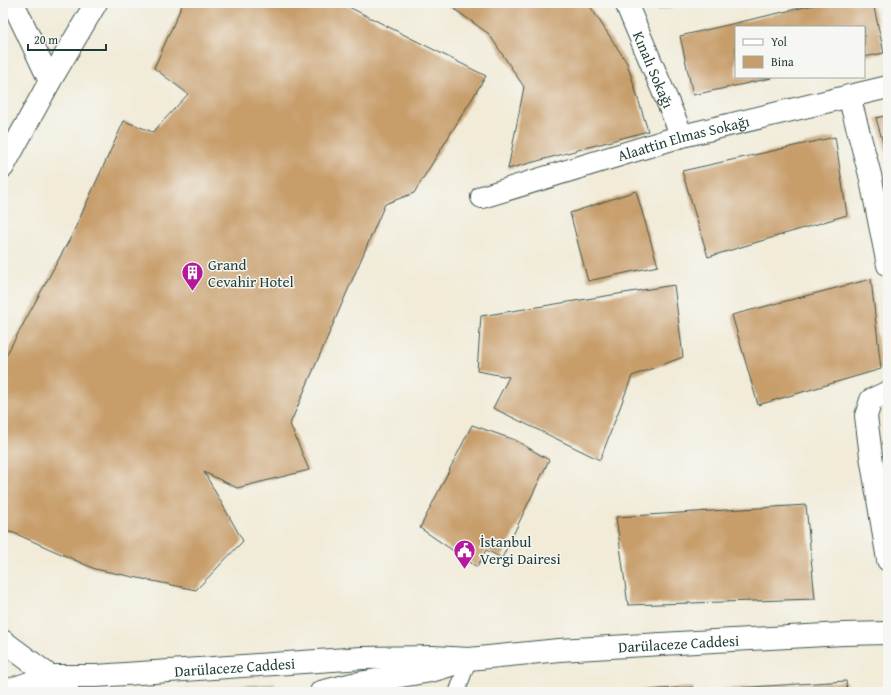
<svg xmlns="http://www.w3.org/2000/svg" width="891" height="695" viewBox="0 0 891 695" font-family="'Gentium Book Plus',serif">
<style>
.green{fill:#9cc26d;stroke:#5e8050}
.building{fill:#c79d6b}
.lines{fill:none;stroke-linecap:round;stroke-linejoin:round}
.lane-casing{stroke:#3e574d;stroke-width:17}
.street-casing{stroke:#3e574d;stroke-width:24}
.secondary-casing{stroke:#3e574d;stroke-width:24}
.primary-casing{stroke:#3e574d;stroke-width:24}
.lane{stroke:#fff;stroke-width:15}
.street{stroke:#fff;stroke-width:22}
.secondary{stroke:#fff;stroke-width:22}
.primary{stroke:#fff;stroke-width:22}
.labels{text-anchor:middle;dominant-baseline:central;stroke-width:3;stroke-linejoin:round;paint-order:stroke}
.street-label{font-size:15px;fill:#1f3d34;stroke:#f6f6f2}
.poi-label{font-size:15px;fill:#1f3d34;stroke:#f6f6f2;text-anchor:start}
</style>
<rect width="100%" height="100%" fill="#f6f6f2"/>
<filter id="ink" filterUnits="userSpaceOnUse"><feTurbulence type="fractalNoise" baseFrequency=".025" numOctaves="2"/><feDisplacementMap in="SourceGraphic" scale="8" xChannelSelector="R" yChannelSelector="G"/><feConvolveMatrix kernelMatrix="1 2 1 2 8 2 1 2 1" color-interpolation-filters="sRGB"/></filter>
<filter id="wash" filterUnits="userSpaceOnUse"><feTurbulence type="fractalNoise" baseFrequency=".012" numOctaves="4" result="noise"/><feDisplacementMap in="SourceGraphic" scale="16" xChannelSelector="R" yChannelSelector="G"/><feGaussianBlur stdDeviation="0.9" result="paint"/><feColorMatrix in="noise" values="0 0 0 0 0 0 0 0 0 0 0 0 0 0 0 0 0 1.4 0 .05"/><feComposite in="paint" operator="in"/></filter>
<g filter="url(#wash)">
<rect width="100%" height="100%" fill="#f1ebd8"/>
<path class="green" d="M651,3H685L658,10Z
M275,684L261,692H155Z"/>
<g id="blocks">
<path class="building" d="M183,3H341L486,76L414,193L385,204L290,424L309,470L237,488L204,472L243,541L196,590L95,569L14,533L3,531V361L72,235L124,121L153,132L188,94L154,68Z
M446,3H588L627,63L648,131L508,169L524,87L489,34Z
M822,3H873L884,53L864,57V27H736V77L772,78L693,95L680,36Z
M888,115V161L876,118Z
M835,137L847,215L708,257L682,171Z
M636,191L658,266L588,281L570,213Z
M871,279L881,369L758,405L732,315Z
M674,285L683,357L632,376L600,460L493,408L509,377L477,371L481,316Z
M472,425L515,440L549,460L502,558L486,550L477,567L420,528Z
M806,505L815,599L628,605L616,517Z
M846,681L847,692H720V689Z
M693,687L694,692H629V691Z"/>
</g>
</g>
<g filter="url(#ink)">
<use href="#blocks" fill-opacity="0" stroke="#3e574d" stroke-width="1"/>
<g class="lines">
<defs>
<path id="lane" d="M457,692L469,659"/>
<g id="street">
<path d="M13,3L50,81"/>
<path id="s1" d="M626,3L682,136"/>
<path d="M849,96L870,175L888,265"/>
<path id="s2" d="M482,197L682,136L888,87"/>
<path d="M888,392L871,400L866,416L871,456L888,560"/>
</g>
<g id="secondary">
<path id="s3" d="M50,676H96L362,658L433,657L469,659L559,650L696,642L843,634L888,633"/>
<path d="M321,692L353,684L431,671L451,665"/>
</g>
<path id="primary" d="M3,167L50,81L96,3
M3,641L50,676L68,692
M3,692L50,676"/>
</defs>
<use href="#lane" class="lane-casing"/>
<use href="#street" class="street-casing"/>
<use href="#secondary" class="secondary-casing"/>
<use href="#primary" class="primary-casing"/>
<use href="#lane" class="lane"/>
<use href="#street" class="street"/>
<use href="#secondary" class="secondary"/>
<use href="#primary" class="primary"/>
</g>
</g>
<defs>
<symbol id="building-pin" viewBox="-11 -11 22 30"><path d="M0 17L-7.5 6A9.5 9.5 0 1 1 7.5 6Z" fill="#b5179e" stroke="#f6f6f2"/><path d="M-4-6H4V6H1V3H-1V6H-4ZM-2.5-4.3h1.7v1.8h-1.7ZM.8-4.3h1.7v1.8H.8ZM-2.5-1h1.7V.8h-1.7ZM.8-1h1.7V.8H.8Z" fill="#fff"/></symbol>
<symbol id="civic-pin" viewBox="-11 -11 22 30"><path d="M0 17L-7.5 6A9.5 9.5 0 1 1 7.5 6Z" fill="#b5179e" stroke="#f6f6f2"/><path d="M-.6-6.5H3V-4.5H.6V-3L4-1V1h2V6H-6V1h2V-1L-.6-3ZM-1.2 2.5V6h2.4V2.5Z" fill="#fff"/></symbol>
</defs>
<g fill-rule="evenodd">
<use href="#building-pin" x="180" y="260" width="25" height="34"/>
<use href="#civic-pin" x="452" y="538" width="25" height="34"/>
</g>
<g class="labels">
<g class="street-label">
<text stroke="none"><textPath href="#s1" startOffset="72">Kınalı Sokağı</textPath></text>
<text stroke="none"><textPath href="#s2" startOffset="210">Alaattin Elmas Sokağı</textPath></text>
<text stroke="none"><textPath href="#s3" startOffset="630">Darülaceze Caddesi</textPath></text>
<text stroke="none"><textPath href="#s3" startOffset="185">Darülaceze Caddesi</textPath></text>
</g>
<g class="poi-label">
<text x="208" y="264">Grand<tspan x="208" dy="17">Cevahir Hotel</tspan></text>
<text x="480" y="541">İstanbul<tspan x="480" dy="17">Vergi Dairesi</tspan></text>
</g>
</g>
<rect width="891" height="695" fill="none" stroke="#f6f6f2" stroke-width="16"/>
<rect x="735" y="26" width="130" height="52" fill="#f6f6f2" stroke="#a0aca6"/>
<rect x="743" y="39" width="20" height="6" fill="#ffffff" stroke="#a0aca6"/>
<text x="771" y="46" font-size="12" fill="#1f3d34">Yol</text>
<rect x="743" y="56" width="20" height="12" fill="#c79d6b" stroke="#a0aca6"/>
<text x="771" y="66" font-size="12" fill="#1f3d34">Bina</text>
<path d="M28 44v6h78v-6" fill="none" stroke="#1f3d34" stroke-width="2"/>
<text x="34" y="44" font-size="12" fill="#1f3d34" stroke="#f6f6f2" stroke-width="3" paint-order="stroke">20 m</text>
</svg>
